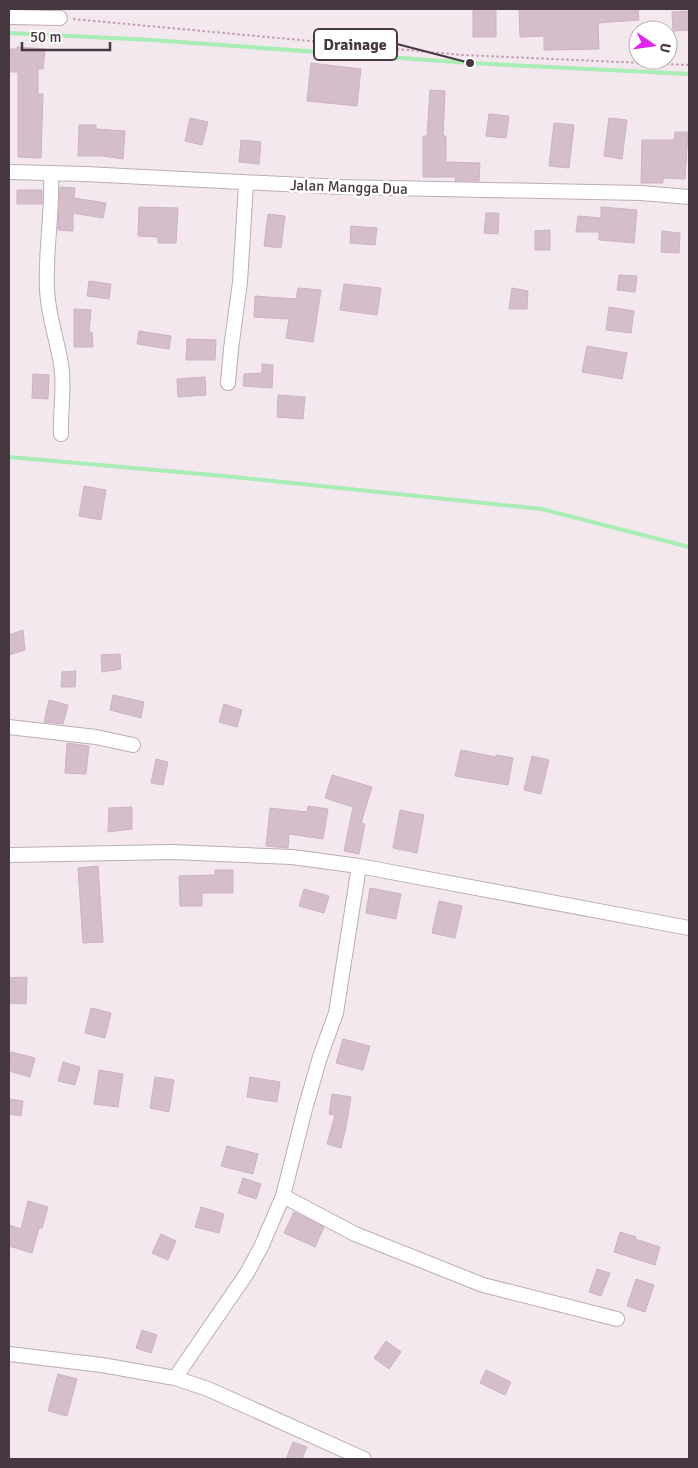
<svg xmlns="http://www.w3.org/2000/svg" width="698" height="1468" viewBox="0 0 698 1468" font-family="Signika,sans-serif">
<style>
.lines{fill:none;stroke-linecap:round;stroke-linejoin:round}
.stream{stroke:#a7edb4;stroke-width:4}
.building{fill:#d4becc;stroke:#cfb1c3}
.street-casing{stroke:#beabb6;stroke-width:16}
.path{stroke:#bf9db1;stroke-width:2;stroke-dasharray:2.5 2.5;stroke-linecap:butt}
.street{stroke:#fff;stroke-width:14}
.labels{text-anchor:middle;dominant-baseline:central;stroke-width:5;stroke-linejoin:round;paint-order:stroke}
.street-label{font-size:15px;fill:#463740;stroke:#fff}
.leader{fill:none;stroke:#463740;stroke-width:2}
.callout-dot{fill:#463740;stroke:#fff;stroke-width:2}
.callout{fill:#fff;stroke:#463740;stroke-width:2}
.callout-label{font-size:16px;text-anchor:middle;font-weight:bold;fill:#463740}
</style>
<rect width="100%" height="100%" fill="#f3e8ee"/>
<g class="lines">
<path class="stream" d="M9,33L152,40L470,63L689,74
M9,457L224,476L542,509L689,547"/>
</g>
<path class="building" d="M473,9H496V37H473Z
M519,9H638L639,20L598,23L599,49L544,50V36L520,37Z
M689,11V30L673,31L672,12Z
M17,47L45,49L43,69H38V94H43L41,158L18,157V72H9V49H17Z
M311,63L361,69L357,106L307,101Z
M430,90L445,91L443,136H446V162L480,163L479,181H455L456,177H423V136H427Z
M489,114L509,116L506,138L486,136Z
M190,118L208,122L202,145L185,141Z
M609,118L627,120L622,159L604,156Z
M554,123L574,125L569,168L549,166Z
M79,125H96V129L125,131L123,159L103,156H78Z
M675,132H688L685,179L663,178V183H641L642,140H674Z
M241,140L261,142L259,164L239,162Z
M60,187L75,188L74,198L106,203L103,218L73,213V231L58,230Z
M17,190H42V204H17Z
M139,207L178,208L176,243H158V237L138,236Z
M601,207L637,210L634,243L599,240V232H576L578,216L601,218Z
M486,213H499L498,234L484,233Z
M268,214L285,216L281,248L264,246Z
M351,226L377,228L375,245L350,243Z
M550,230V250H535V231Z
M662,231L680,233L679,253L661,252Z
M619,275L637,276L635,292L617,290Z
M89,281L111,284L109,299L87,296Z
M344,284L381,288L377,315L340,310Z
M298,288L321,290L313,342L286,338L289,319L254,317L255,296L296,299Z
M512,288L528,291L527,309H509Z
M609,307L634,311L631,333L606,330Z
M74,309L91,310L89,332H92L93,347H74Z
M139,331L171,336L169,349L137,344Z
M187,339L216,340L215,360H186Z
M587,346L627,353L622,379L582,372Z
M262,364L273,365L272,388L243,386L244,374L262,373Z
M33,374L49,375L48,399L32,398Z
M205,377L206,395L178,397L177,379Z
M278,395L305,397L303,419L277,417Z
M84,486L106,490L101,520L79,516Z
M23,630L25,650L9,655V635Z
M120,654L121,669L102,672L101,655Z
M76,671L75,687H61L62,672Z
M113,695L144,702L141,718L110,710Z
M49,700L68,705L63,724L44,722Z
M224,704L242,710L237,727L219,722Z
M67,743L89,746L86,774L65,773Z
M461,750L496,757V755L513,758L508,785L455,776Z
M532,756L549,760L541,794L524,790Z
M156,759L168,762L163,785L151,783Z
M332,775L372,787L361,823L365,824L359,854L344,851L353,807L325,798Z
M308,806L328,809L323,839L289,834L288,848L266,846L270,808L307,812Z
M132,807V829L108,832L109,808Z
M400,810L424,815L417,853L393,848Z
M98,866L103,942L83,943L78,868Z
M215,870H233V893H202V906H180L179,876L215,875Z
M370,888L401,894L396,919L366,913Z
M304,889L329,896L324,913L299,906Z
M439,901L462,906L455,938L432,933Z
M27,977L26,1004L9,1003V978Z
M91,1008L111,1013L105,1038L85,1033Z
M343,1039L370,1046L363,1070L336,1063Z
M11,1052L35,1058L30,1077L9,1071Z
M63,1062L80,1067L75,1085L58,1081Z
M99,1070L123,1074L118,1107L94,1104Z
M155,1077L174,1080L169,1112L150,1108Z
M250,1077L280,1082L277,1102L247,1097Z
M332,1094L351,1097L346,1127L341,1148L327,1144L335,1115L329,1114Z
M9,1099L23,1101L21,1116L9,1114Z
M227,1146L258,1154L253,1174L221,1166Z
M243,1178L261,1184L256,1199L238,1193Z
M28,1201L48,1207L42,1228H39L32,1253L9,1246V1225L21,1229Z
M201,1207L224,1214L219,1233L195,1227Z
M294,1212L324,1227L315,1247L284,1233Z
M620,1232L636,1237L635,1239L660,1247L655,1265L614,1252Z
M161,1234L176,1241L168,1260L152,1253Z
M597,1269L610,1273L601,1296L589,1292Z
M636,1279L654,1285L645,1312L627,1306Z
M142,1330L157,1335L151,1353L136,1348Z
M386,1341L401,1352L389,1369L374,1358Z
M486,1370L511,1382L505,1395L480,1383Z
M58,1374L77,1379L67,1416L48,1411Z
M293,1442L307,1447L302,1459H286Z"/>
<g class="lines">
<defs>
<path id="street" d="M9,17L60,18
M9,172L85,174L341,187L641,193L689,197
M51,173C53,212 45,250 47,289C48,315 57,339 61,364C65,386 60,411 61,434
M228,383L231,349L240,282L246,184
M9,727L96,737L133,745
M9,855L172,852L292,857L359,866L689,928
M283,1196L355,1234L483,1285L617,1319
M9,1354L102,1365L175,1378L208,1389L364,1459
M175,1378L247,1273L262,1245L283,1196L305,1109L320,1057L336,1013L359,866"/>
</defs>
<use href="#street" class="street-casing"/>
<path class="path" d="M73,19L462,55L689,65"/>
<use href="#street" class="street"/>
</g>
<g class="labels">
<g class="street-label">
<text transform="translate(349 187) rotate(2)">Jalan Mangga Dua</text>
</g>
</g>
<path class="leader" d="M470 63L397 44"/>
<circle class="callout-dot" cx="470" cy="63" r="5"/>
<rect class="callout" x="314" y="29" width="83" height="31" rx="5"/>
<g class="callout-label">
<text x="355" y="50">Drainage</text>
</g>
<rect width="698" height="1468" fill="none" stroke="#463740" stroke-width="20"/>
<g transform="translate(653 45) rotate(103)"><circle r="24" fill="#ffffff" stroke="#b5afb3"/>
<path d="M0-4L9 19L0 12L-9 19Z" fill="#e023ef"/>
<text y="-8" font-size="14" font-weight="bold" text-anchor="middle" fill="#463740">U</text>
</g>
<path d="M22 42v8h88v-8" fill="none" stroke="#463740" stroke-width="2.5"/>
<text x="30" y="42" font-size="15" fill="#463740" stroke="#ffffff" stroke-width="4" paint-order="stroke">50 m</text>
</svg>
